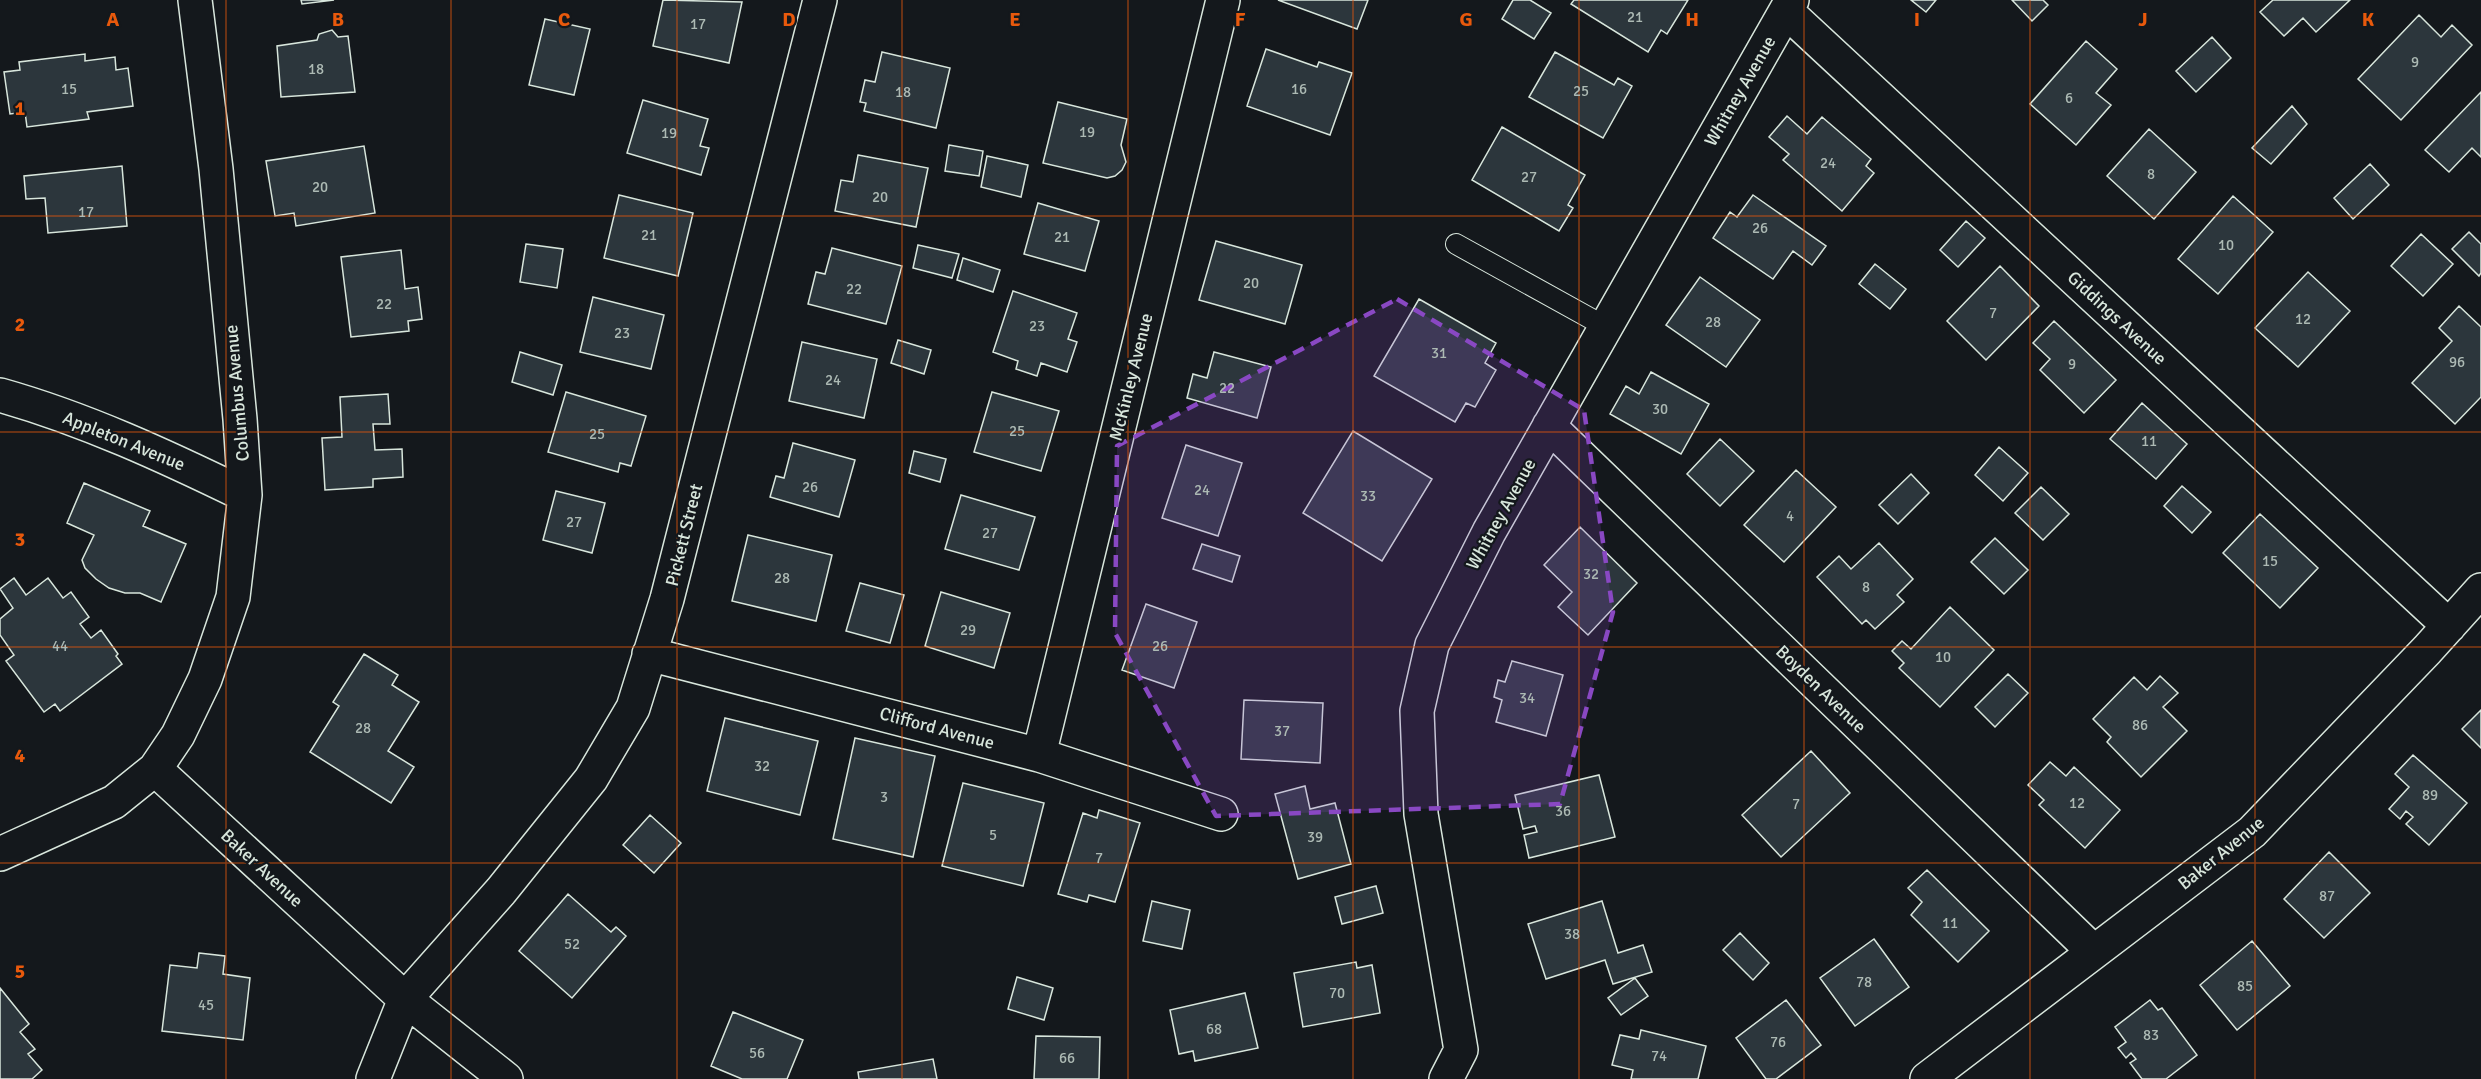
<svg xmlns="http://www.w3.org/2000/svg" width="2481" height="1079" viewBox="0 0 2481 1079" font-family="Signika,sans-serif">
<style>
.building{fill:#2c363c;stroke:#d8e6dc;stroke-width:1.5}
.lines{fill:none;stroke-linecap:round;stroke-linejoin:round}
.lane-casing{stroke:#d8e6dc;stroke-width:22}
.street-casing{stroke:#d8e6dc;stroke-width:36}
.lane{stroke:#14181c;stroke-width:20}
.street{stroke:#14181c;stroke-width:33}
.marked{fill:#8948c3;fill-opacity:0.2;stroke:#8948c3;stroke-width:4.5;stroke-dasharray:12 8;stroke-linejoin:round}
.grid{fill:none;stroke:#e8590c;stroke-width:1.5;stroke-opacity:0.55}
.labels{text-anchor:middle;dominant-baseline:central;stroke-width:4.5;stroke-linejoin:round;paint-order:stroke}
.number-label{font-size:15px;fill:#adbab4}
.street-label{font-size:18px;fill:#d8e6dc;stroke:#14181c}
.grid-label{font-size:20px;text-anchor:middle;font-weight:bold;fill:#e8590c;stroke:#14181c;stroke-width:4.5;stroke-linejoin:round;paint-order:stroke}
</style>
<rect width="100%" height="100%" fill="#14181c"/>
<path class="building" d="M301,0H334L302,4Z
M663,0L742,2L729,63L653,46Z
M1278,0H1368L1357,29Z
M1513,0H1530L1551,13L1534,39L1502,19Z
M1574,0H1688L1667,34L1661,30L1648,52L1571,4Z
M1911,0H1936L1926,12Z
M2012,0H2043L2048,5L2032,21Z
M2273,0H2350L2316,32L2303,18L2284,36L2260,12Z
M2419,15L2441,37L2452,25L2472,45L2401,120L2358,79Z
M545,19L590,29L574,95L529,85Z
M332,30L338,37L348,36L355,92L281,97L277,46L317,40L319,34Z
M2212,37L2231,58L2196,92L2176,71Z
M2086,41L2117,69L2096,93L2111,105L2076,145L2030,104Z
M1266,49L1317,67L1319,62L1352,73L1330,135L1247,106Z
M882,52L950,68L936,128L864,111L866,103L860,102L865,80L875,82Z
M1555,52L1614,85L1618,78L1632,86L1603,138L1529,97Z
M85,54V61L115,57L116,70L128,68L133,106L87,112L89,119L27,127L25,112L10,114L4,72L20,70L19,62Z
M2481,92V157L2472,148L2449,172L2425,150Z
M643,100L708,119L700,146L709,148L701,175L627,153Z
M1058,102L1127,119L1121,145L1126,162L1122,170L1115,176L1107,178L1043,163Z
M2292,106L2307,124L2271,164L2252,148Z
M1787,116L1807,134L1822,117L1871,159L1866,166L1874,173L1842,211L1783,160L1789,154L1769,137Z
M1502,127L1585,175L1568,205L1573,208L1559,231L1472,180Z
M2149,129L2196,172L2154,219L2107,176Z
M949,145L983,151L979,176L945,171Z
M364,146L375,213L296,226L294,213L275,216L266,161Z
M858,155L928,168L916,227L835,211L841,180L853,182Z
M987,156L1028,165L1021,197L981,187Z
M2370,164L2389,185L2353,219L2334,198Z
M122,166L127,226L48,233L45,198L26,199L24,176Z
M619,195L693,213L678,276L604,258Z
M1753,195L1826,246L1812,265L1793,251L1773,279L1713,238L1730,212L1737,217Z
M2233,196L2273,232L2218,294L2178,259Z
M1038,203L1099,221L1085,271L1024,254Z
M1966,221L1985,238L1958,267L1940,250Z
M2469,232L2481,244V273L2479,276L2452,249Z
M2421,234L2453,264L2423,296L2391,266Z
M1216,241L1302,265L1285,324L1199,300Z
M526,244L563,249L557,288L520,282Z
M918,245L959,254L952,278L913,268Z
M832,248L902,266L886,324L808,304L816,272L825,274Z
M401,250L405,289L418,287L422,319L408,321L409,331L351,337L341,257Z
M963,258L1000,270L993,292L957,280Z
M1875,264L1906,289L1890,309L1859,284Z
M2000,266L2039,306L1986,360L1947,321Z
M2308,272L2350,311L2298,367L2255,328Z
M1700,277L1760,320L1726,367L1666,325Z
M1013,291L1077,313L1068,339L1077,342L1067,372L1041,363L1037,376L1016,369L1018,361L993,352Z
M593,297L664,315L651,369L580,352Z
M1419,299L1496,343L1485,363L1496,370L1475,407L1466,403L1455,422L1374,376Z
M2459,306L2481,327V397L2455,424L2412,383L2452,341L2439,328Z
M2054,321L2116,380L2084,413L2040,370L2050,359L2033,343Z
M898,340L931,350L924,374L891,363Z
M802,342L877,359L864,418L789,401Z
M520,352L562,365L553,395L512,382Z
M1214,352L1271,367L1257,418L1187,398L1193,374L1207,378Z
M1651,372L1709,404L1681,454L1610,414L1626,386L1639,394Z
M566,392L646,416L631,466L620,463L618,472L548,452Z
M992,392L1059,411L1041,471L974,452Z
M388,394L390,424H373L375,450L402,449L403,477L373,479V487L325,490L322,438L342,437L340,397Z
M2142,403L2187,444L2156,479L2110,439Z
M1353,431L1432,479L1382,561L1303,513Z
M1720,439L1754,471L1720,506L1687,474Z
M793,443L855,460L839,517L770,497L776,476L784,478Z
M1186,445L1242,463L1218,536L1162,518Z
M1999,447L2028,473L2003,501L1975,475Z
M914,451L946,459L940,482L909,473Z
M1796,470L1836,507L1784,562L1744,525Z
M1911,474L1929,493L1898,524L1879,505Z
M84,483L150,511L143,526L186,544L161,602L140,593H125L109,588L96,579L85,568L82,560L94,535L67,523Z
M2182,486L2211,512L2192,533L2164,506Z
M2041,487L2069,514L2043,540L2015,513Z
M556,491L605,503L592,553L543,540Z
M961,495L1035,517L1019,570L945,549Z
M2260,514L2318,568L2280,608L2223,553Z
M1580,527L1637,583L1588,635L1558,607L1572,592L1544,565Z
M748,535L832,555L816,621L732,601Z
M1995,538L2028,570L2004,594L1971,562Z
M1879,543L1913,579L1897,595L1904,602L1875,629L1866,620L1862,624L1817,577L1839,556L1851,569Z
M1202,544L1240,556L1232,582L1193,569Z
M14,578L26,595L48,578L63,598L71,592L89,617L80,624L91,638L101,630L118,654L116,656L122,664L60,711L55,704L44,712L6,661L14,655L0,635V619L13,608L0,589Z
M860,583L904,595L890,643L846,631Z
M941,592L1010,613L994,668L925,646Z
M1146,604L1197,622L1174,688L1122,670Z
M1950,607L1994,650L1940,707L1899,668L1904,663L1892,651L1902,641L1911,649Z
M364,654L398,675L392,685L419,702L388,751L414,767L391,803L310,752L339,706L333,702Z
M1512,661L1563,675L1546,736L1496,722L1502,700L1494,697L1498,680L1505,682Z
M2008,674L2028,693L1995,727L1975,707Z
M2160,676L2178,693L2163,707L2187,731L2141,777L2107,742L2111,737L2093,719L2134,677L2147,690Z
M1244,700L1323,703L1320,763L1241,759Z
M2481,710V748L2462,729Z
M725,718L818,741L800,815L707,791Z
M855,738L935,756L913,857L833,839Z
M1811,751L1850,793L1781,857L1742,815Z
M2413,755L2467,803L2429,845L2406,824L2413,817L2406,811L2400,819L2389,809L2409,787L2395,774Z
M2050,762L2066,776L2074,767L2120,810L2085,848L2039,805L2044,800L2028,785Z
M1599,775L1615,837L1529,858L1524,835L1537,832L1535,826L1523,829L1515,795Z
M963,783L1044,803L1023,886L942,866Z
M1305,786L1310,809L1335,803L1351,864L1298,879L1275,794Z
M1099,810L1140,823L1115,902L1089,895L1087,902L1058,894L1083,813L1097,818Z
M650,815L681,843L654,873L623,845Z
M2329,852L2370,893L2324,938L2284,899Z
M1927,870L1989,931L1958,962L1911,915L1922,902L1908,888Z
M1376,886L1383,913L1342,924L1335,897Z
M568,894L611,932L616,927L626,936L572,998L519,951Z
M1152,901L1190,910L1182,949L1143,941Z
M1602,901L1618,953L1643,945L1652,972L1613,984L1605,960L1546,979L1528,924Z
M1740,933L1769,963L1753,980L1723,950Z
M1874,939L1909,987L1855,1026L1820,978Z
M2252,941L2290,986L2237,1030L2200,985Z
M199,953L225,956L223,974L250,978L243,1040L162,1031L170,965L197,968Z
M1356,962L1357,968L1372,965L1380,1013L1303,1027L1294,973Z
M1017,977L1053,988L1044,1020L1008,1009Z
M1635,978L1648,996L1621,1015L1608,998Z
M0,988L29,1024L20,1032L35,1049L28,1054L42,1070L32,1079H0Z
M1245,993L1258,1048L1195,1061L1193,1051L1179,1054L1170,1010Z
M1786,1000L1821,1045L1776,1079H1766L1736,1038Z
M2150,1000L2158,1010L2162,1008L2197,1055L2166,1079H2142L2130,1063L2136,1059L2131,1053L2126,1058L2118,1048L2126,1042L2115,1027Z
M733,1012L803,1040L787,1079H742L711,1066Z
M1641,1030L1706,1046L1698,1079H1631L1633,1070L1612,1065L1620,1035L1639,1039Z
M1036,1036L1100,1037L1099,1079H1034Z
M933,1059L937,1079H859L858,1072Z"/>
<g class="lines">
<defs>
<path id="lane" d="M1456,244L1606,327"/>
<path id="street" d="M1786,11L2449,626
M0,395C85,419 165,456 245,495
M1549,426L2093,951
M649,654L1039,755L1221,814
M1039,755L1223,0
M155,769L178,735L205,679L233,597L245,495L240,419L216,169L195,0
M0,854L114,802L155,769L405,999L506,1079
M373,1079L405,999L501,891L591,779L633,708L667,599L820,0
M1446,1079L1461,1050L1421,814L1417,711L1432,645L1489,532L1792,0
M1927,1079L2252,832L2427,650L2481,590"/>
</defs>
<use href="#lane" class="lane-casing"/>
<use href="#street" class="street-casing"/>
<use href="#lane" class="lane"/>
<use href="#street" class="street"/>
</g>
<path class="marked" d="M1397,299L1584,410L1613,612L1560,804L1216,816L1115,633L1117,446Z"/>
<path class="grid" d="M226,0V1079M451,0V1079M677,0V1079M902,0V1079M1128,0V1079M1353,0V1079M1579,0V1079M1804,0V1079M2030,0V1079M2255,0V1079M0,216H2481M0,432H2481M0,647H2481M0,863H2481"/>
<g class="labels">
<g class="number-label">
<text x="1635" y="17">21</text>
<text x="698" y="24">17</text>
<text x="2415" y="62">9</text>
<text x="316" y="69">18</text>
<text x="69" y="89">15</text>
<text x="1299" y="89">16</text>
<text x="1581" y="91">25</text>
<text x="903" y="92">18</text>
<text x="2069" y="98">6</text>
<text x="1087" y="132">19</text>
<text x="669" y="133">19</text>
<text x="1828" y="163">24</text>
<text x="2151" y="174">8</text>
<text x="1529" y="177">27</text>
<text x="320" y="187">20</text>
<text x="880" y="197">20</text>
<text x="86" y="212">17</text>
<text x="1760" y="228">26</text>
<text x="649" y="235">21</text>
<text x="1062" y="237">21</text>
<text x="2226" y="245">10</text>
<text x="1251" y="283">20</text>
<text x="854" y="289">22</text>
<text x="384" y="304">22</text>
<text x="1993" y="313">7</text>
<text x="2303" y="319">12</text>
<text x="1713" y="322">28</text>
<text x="1037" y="326">23</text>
<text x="622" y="333">23</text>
<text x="1439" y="353">31</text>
<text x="2457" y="362">96</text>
<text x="2072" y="364">9</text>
<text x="833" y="380">24</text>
<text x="1227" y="388">22</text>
<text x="1660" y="409">30</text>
<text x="1017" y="431">25</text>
<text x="597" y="434">25</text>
<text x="2149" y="441">11</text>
<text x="810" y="487">26</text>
<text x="1202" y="490">24</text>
<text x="1368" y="496">33</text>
<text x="1790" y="516">4</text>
<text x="574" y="522">27</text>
<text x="990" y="533">27</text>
<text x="2270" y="561">15</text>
<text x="1591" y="574">32</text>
<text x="782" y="578">28</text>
<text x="1866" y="587">8</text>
<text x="968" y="630">29</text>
<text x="60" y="646">44</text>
<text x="1160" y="646">26</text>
<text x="1943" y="657">10</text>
<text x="1527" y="698">34</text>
<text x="2140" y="725">86</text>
<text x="363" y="728">28</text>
<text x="1282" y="731">37</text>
<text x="762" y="766">32</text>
<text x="2430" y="795">89</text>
<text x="884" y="797">3</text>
<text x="2077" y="803">12</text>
<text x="1796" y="804">7</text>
<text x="1563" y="811">36</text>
<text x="993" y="835">5</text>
<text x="1315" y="837">39</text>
<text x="1099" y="858">7</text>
<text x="2327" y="896">87</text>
<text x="1950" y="923">11</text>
<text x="1572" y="934">38</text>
<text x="572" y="944">52</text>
<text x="1864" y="982">78</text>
<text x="2245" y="986">85</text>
<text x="1337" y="993">70</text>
<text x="206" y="1005">45</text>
<text x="1214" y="1029">68</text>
<text x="2151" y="1035">83</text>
<text x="1778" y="1042">76</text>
<text x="757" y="1053">56</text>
<text x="1659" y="1056">74</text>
<text x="1067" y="1058">66</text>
</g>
<g class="street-label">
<text transform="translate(1740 91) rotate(-60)">Whitney Avenue</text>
<text transform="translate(2117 318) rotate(43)">Giddings Avenue</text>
<text transform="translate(1131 377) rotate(-76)">McKinley Avenue</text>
<text transform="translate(237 393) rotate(-95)">Columbus Avenue</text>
<text transform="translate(124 441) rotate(22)">Appleton Avenue</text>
<text transform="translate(1501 514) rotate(-61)">Whitney Avenue</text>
<text transform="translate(684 535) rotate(-76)">Pickett Street</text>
<text transform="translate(1821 689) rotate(44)">Boyden Avenue</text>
<text transform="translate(937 728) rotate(15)">Clifford Avenue</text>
<text transform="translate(2221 853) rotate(-39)">Baker Avenue</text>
<text transform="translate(262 868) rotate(43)">Baker Avenue</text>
</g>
</g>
<g class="grid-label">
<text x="113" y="26">A</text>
<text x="338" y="26">B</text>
<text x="564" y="26">C</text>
<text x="789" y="26">D</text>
<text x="1015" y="26">E</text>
<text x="1240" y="26">F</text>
<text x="1466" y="26">G</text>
<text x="1692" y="26">H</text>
<text x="1917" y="26">I</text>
<text x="2143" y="26">J</text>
<text x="2368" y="26">K</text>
<text x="20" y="115">1</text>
<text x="20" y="331">2</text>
<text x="20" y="546">3</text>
<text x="20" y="762">4</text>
<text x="20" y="978">5</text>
</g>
</svg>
